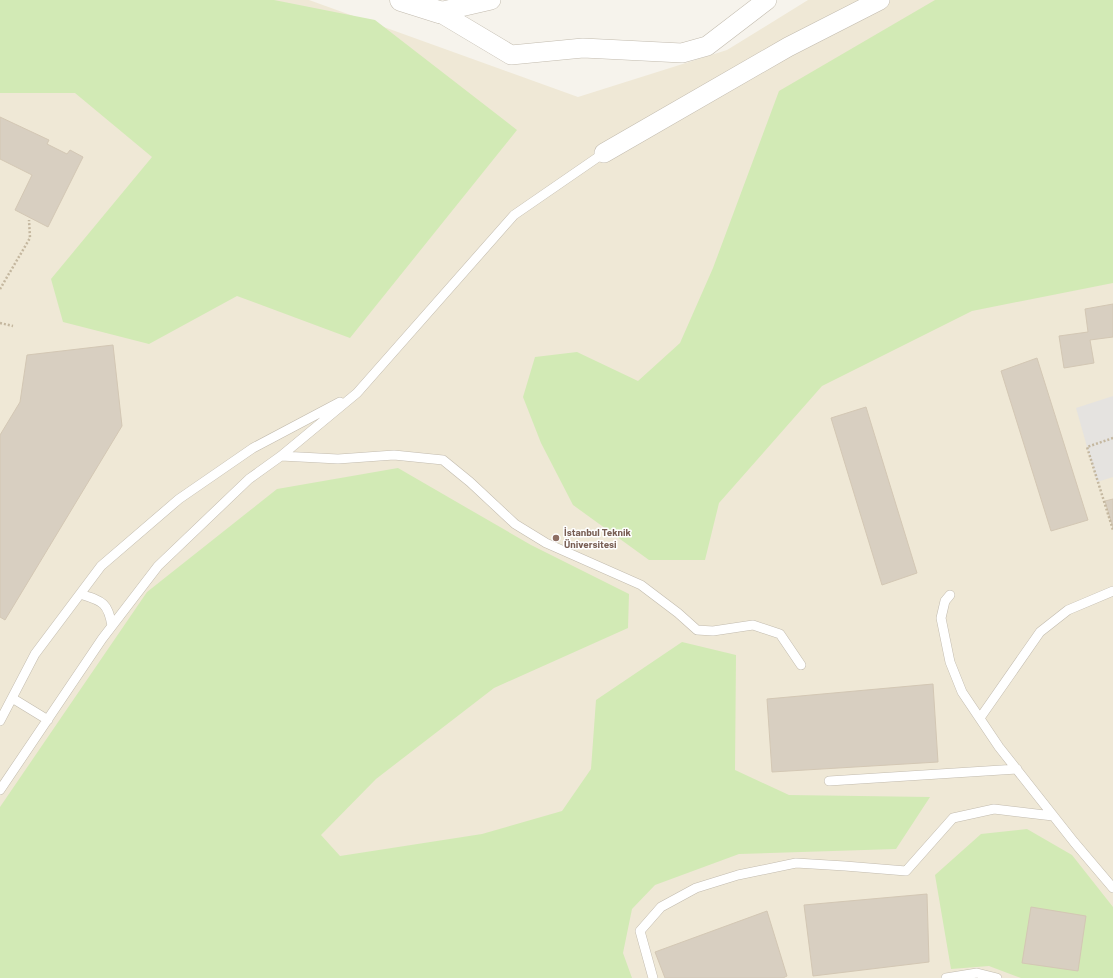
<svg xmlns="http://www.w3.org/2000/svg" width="1113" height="978" viewBox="0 0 1113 978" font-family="Barlow,sans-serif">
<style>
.education{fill:#efe8d6}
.green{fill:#d2eab5}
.parking{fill:#e5e3e0}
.building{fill:#d8cfc1;stroke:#d3c7b4}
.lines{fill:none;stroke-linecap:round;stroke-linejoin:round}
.service-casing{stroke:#c2bbae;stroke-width:10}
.minor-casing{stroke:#c2bbae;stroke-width:20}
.tertiary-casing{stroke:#c2bbae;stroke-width:23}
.path{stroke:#c4b79f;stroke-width:2.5;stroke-dasharray:2 2;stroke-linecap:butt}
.service{stroke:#fff;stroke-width:9}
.minor{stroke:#fff;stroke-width:19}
.tertiary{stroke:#fff;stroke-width:22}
.education-dot{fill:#8d6e63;stroke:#fff;stroke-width:1.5}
.labels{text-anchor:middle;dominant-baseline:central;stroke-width:3;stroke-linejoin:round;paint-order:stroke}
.education-label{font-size:10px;font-weight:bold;fill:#785e54;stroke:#fff;text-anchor:start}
</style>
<rect width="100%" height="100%" fill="#f6f3ec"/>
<path class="education" d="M0,0H309L578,97L727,50L808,0H1113V978H0Z"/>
<path class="green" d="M0,0H274L375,20L517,130L350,338L237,296L149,344L63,322L51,279L152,157L75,93H0Z
M935,0H1113V283L972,311L822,386L719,503L705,560H649L573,505L541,443L523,397L535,357L577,352L638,381L680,343L713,268L779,91Z
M398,468L531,545L629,594L628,628L494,688L376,779L321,835L340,856L482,834L562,811L591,769L596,700L682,642L736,655L735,770L789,795L930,797L896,849L739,854L655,885L632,909L623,953L632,978H0V807L147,592L277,489Z
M1027,829L1072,855L1113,907V978H1021L989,966L951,969L935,875L981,834Z"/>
<path class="parking" d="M1113,396V477L1097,482L1076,408Z"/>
<path class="building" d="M0,117L49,140L47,144L67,154L70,150L83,157L48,227L15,210L32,175L0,159Z
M1113,304V337L1090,340L1094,363L1064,368L1059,336L1088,332L1085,309Z
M113,345L122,426L5,620L0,617V435L20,402L27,355Z
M1037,358L1088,520L1051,531L1001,371Z
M866,407L917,573L882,585L831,418Z
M1113,499V528L1105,501Z
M933,684L938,762L772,772L767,699Z
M927,894L929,962L813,976L804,905Z
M1031,907L1086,916L1078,971L1022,963Z
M767,911L787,976L783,978H665L655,952Z"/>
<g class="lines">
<defs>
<path id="service" d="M281,456L338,459L394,455L443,460L470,482L515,524L546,543L641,585L678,613L697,630L713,631L753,625L780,634L801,665
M80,594C102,601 108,602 112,626
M950,595L945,601L941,618L950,662L962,692L999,747L1074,842L1113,888
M12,698L48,720
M980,718L1040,632L1068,610L1113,591
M0,721L35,654L101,566L179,499L253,448L340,402
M829,781L1017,769
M0,790L102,639L158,566L249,479L281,456L357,393L514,215L604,153
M653,978L640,931L661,907L696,888L738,875L796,863L845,866L906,871L953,818L994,809L1053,816
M946,978L977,973L997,978"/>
<path id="minor" d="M439,12L511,55L583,48L682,53L707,46L767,0
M439,12L491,0
M604,153L788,47L880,0"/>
<path id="tertiary" d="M401,0L439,12"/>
</defs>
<use href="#service" class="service-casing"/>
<use href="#minor" class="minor-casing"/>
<use href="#tertiary" class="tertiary-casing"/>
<path class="path" d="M0,289L30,238L29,220
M0,323L13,326
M1113,438L1087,447L1113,530"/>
<use href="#service" class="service"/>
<use href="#minor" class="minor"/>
<use href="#tertiary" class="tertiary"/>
</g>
<circle class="education-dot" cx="556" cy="538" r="4"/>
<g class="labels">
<g class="education-label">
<text x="564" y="532">İstanbul Teknik<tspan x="564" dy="12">Üniversitesi</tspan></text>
</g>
</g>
</svg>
